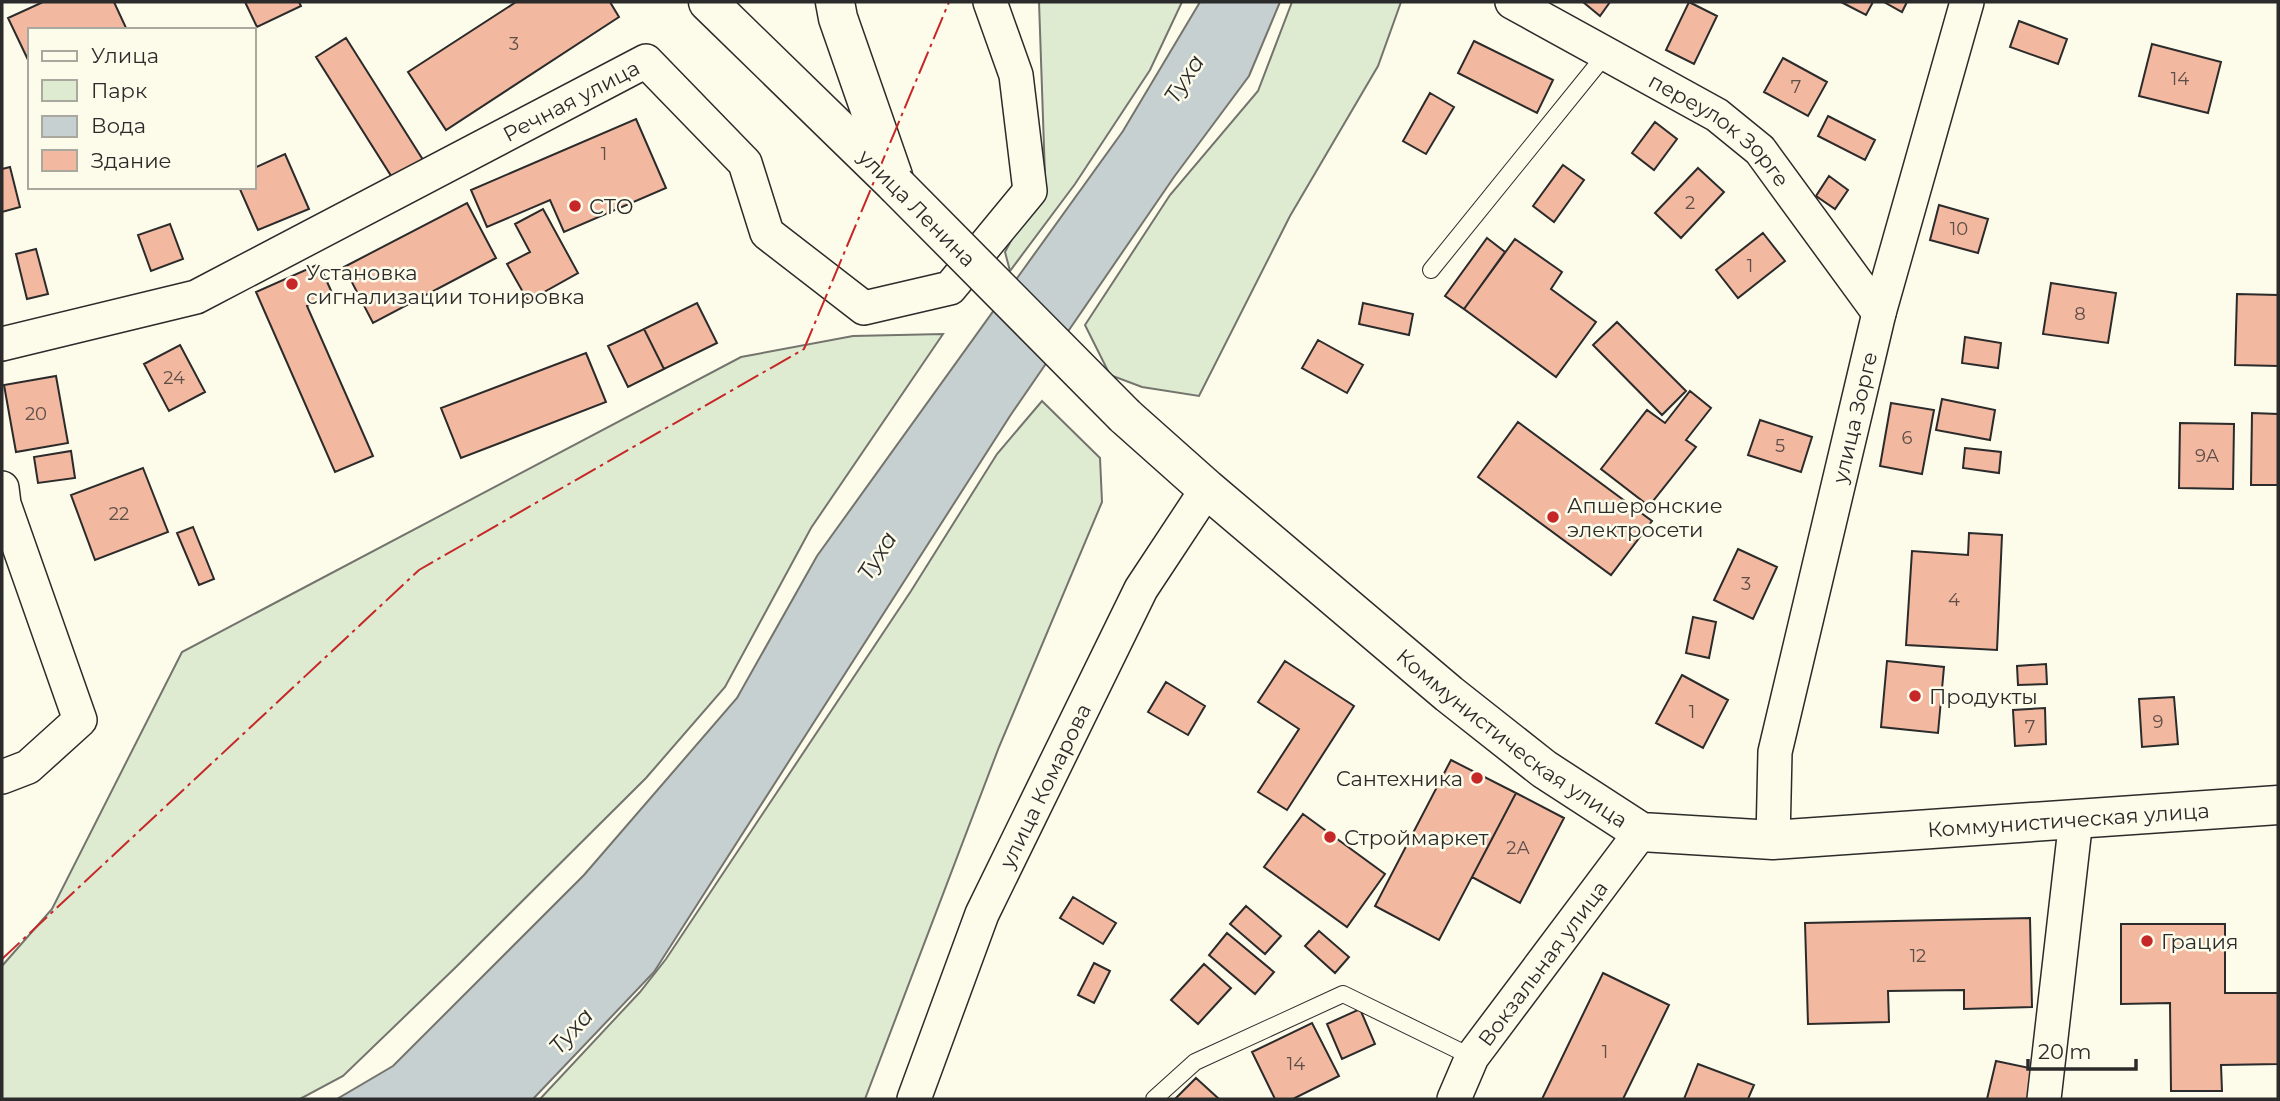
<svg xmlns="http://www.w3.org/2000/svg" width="2280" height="1101" viewBox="0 0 2280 1101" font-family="Montserrat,sans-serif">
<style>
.green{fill:#deebd1;stroke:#74746e;stroke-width:2}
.water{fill:#c7d0d0;stroke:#74746e;stroke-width:2}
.building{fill:#f2b8a0;stroke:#2b2b2b;stroke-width:2}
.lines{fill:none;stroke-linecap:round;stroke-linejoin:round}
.lane-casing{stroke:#2b2b2b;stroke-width:18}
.street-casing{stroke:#2b2b2b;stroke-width:36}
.secondary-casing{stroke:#2b2b2b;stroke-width:41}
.lane{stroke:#fdfbea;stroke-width:16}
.street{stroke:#fdfbea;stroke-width:33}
.secondary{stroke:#fdfbea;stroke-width:38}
.secondary-bridge-casing{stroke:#2b2b2b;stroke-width:41;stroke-linecap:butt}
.secondary-bridge{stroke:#fdfbea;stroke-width:38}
.power{stroke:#c62828;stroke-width:2;stroke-dasharray:24 5 3.5 5;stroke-linecap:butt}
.poi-dot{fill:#c62828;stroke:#fdfbea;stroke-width:2.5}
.labels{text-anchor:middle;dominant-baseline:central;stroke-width:5;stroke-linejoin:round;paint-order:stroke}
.number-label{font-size:18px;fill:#5d4e48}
.street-label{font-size:21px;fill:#2b2b2b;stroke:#fdfbea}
.poi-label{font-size:21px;fill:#2b2b2b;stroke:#fdfbea;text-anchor:start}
.water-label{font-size:23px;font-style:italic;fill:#2b2b2b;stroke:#fdfbea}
</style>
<rect width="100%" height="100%" fill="#fdfbea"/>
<path class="green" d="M1039,2H1182L1150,70L1075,184L1010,271L1005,252L1045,176Z
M1292,2H1401L1378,66L1290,216L1199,396L1142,387L1110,375L1085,325L1170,195L1258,91Z
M943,334L811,528L725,687L646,778L457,966L343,1076L300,1099H2V966L52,909L182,652L741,357L853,336Z
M1042,401L1100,458L1102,502L999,747L865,1099H540L640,992L666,959L911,591L997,454Z"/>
<path class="water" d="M1200,2H1280L1249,76L1174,177L1010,416L654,972L533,1099H337L393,1066L584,875L737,698L817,556L1123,131Z"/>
<path class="building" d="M43,2H114L127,30H30V64L8,18Z
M245,2H299L301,6L257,27Z
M516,2H610L619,17L446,130L408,72Z
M1583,2H1610L1600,16Z
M1689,2L1717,16L1694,64L1666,50Z
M1841,2H1873L1866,15Z
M1884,2H1907L1902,12Z
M2019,21L2067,39L2058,64L2010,47Z
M346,38L425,163L395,182L316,57Z
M1474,41L1553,80L1537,113L1458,73Z
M2152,44L2221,62L2208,113L2139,96Z
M1783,58L1827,82L1808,116L1764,92Z
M1430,93L1454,107L1426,154L1403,141Z
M1828,116L1875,140L1865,160L1818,136Z
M636,119L666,188L564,232L550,200L487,227L471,190Z
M1655,122L1677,139L1654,170L1632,153Z
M285,154L309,209L258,230L239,187H254V168Z
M1563,165L1584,180L1554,222L1533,206Z
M10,167L20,207L2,212V169Z
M1698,168L1724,192L1681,238L1655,213Z
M1829,176L1848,190L1835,209L1816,196Z
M467,203L496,258L373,323L344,267Z
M1939,205L1988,219L1978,253L1930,240Z
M543,209L578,273L528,301L507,264L530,252L515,224Z
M170,224L183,259L151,271L138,235Z
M1763,233L1785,261L1738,298L1716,270Z
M1487,238L1505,252L1464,309L1445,296Z
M1515,239L1562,272L1551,289L1596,322L1556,377L1464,309Z
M36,249L48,294L27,299L16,254Z
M319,264L333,295L307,306L373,456L335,472L256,292Z
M2051,283L2116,293L2108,343L2043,334Z
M2237,294L2278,295V366L2235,365Z
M697,303L717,343L664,369L644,329Z
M1363,303L1413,314L1409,335L1359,324Z
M1617,322L1686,391L1662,415L1593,345Z
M644,329L664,369L628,387L608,346Z
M1965,337L2001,343L1998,368L1962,363Z
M1318,340L1363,365L1347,393L1302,368Z
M180,345L205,392L169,411L144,364Z
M586,353L606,402L461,458L441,408Z
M56,376L68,443L16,452L4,385Z
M1690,391L1711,408L1686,440L1696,447L1649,506L1601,469L1647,410L1665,423Z
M1942,399L1995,410L1990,440L1936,430Z
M1891,403L1934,410L1922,474L1880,466Z
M2252,413L2278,414V485H2251Z
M1760,420L1812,437L1801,472L1748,455Z
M1518,422L1652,521L1611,575L1478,477Z
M2180,423L2234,424L2233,489L2179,488Z
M1965,448L2001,452L1999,473L1963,468Z
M71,451L75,478L38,483L34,457Z
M143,468L168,532L95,560L71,495Z
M193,527L214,579L199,585L177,533Z
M1969,533L2002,535L1997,650L1906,645L1912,551L1968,555Z
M1738,549L1777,567L1753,619L1714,600Z
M1693,617L1716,622L1709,658L1686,653Z
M1285,661L1354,706L1287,810L1258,792L1299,729L1258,702Z
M1887,661L1944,667L1938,733L1881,727Z
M2046,664L2047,684L2018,685L2017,666Z
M1682,675L1728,700L1703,748L1656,723Z
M1166,682L1205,706L1188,735L1148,712Z
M2174,697L2178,744L2142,747L2139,699Z
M2045,708L2046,744L2015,746L2013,710Z
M1451,760L1516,793L1439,940L1375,906Z
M1516,793L1564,818L1520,903L1472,877Z
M1303,814L1385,874L1347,927L1264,867Z
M1073,897L1116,923L1103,944L1060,918Z
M1246,906L1281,936L1265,954L1230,924Z
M2030,918L2032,1007L1964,1009V990L1888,991L1889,1022L1808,1024L1805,923Z
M2121,924H2225V993H2278V1064L2221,1065L2222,1091H2171L2170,1003L2121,1004Z
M1319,931L1349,957L1335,973L1305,946Z
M1227,933L1274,972L1255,994L1209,955Z
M1094,963L1110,971L1094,1003L1078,995Z
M1204,964L1231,988L1198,1024L1171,1000Z
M1603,973L1669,1005L1623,1099H1542Z
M1360,1009L1375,1044L1342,1059L1327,1024Z
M1312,1023L1339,1076L1293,1099H1275L1252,1052Z
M1996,1061L2043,1071L2037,1099H1987Z
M1698,1064L1754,1085L1748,1099H1684Z
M1196,1078L1219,1099H1175Z"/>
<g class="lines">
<defs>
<path id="lane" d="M1431,270L1606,54
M1154,1099L1195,1062L1343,994L1472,1057"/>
<g id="street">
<path id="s1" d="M1512,2L1717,115L1760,150L1879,313"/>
<path id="s2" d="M2,344L196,297L646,61L745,163L767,233L864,308L950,288L1030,191L1016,75L990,2"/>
<path d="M2,488L4,504L80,720L28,767L2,777"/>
<path id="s3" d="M1773,840L1775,752L1879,313L1967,2"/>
<path id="s4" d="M914,1099L982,914L1141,589L1207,489"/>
<path id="s5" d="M1454,1099L1472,1057L1641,832"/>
<path d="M2044,1099L2076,819"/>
</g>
<g id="secondary">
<path d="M708,2L896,185"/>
<path d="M835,2L838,18L893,176"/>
<path id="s6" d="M1125,416L1207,489L1449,694L1544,769L1641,832L1773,840L2278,805"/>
</g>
</defs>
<use href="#lane" class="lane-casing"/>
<use href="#street" class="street-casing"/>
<use href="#secondary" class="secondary-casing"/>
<use href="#lane" class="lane"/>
<use href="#street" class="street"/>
<use href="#secondary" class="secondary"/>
<defs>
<path id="secondary-bridge" d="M896,185L1125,416"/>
</defs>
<use href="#secondary-bridge" class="secondary-bridge-casing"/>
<use href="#secondary-bridge" class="secondary-bridge"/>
<path class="power" d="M2,959L419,570L804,349L949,2"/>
</g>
<g class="poi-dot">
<circle cx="575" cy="206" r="7"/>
<circle cx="292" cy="284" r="7"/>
<circle cx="1553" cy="517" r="7"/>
<circle cx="1915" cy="696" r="7"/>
<circle cx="1477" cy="778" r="7"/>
<circle cx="1330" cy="837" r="7"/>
<circle cx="2147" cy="941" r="7"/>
</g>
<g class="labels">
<g class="number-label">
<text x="514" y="44">3</text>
<text x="2180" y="79">14</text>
<text x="1796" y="87">7</text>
<text x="604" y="154">1</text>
<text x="1690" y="203">2</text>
<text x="1959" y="229">10</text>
<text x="1750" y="266">1</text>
<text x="2080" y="314">8</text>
<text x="174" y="378">24</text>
<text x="36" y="414">20</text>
<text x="1907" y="438">6</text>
<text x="1780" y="446">5</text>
<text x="2207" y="456">9А</text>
<text x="119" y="514">22</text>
<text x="1746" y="584">3</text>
<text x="1954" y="600">4</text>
<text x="1692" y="712">1</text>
<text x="2158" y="722">9</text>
<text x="2030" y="727">7</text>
<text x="1518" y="848">2А</text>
<text x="1918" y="956">12</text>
<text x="1605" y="1052">1</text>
<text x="1296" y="1064">14</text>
</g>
<g class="street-label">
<text stroke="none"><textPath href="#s2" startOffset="623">Речная улица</textPath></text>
<text stroke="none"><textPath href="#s1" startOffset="245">переулок Зорге</textPath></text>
<text transform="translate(917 208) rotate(45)">улица Ленина</text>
<text stroke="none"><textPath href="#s3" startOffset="432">улица Зорге</textPath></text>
<text stroke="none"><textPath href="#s6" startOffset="504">Коммунистическая улица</textPath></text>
<text stroke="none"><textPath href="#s4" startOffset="340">улица Комарова</textPath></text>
<text stroke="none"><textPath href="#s6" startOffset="1092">Коммунистическая улица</textPath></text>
<text stroke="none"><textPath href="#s5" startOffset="163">Вокзальная улица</textPath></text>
</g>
<g class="poi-label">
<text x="589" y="206">СТО</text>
<text x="306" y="272">Установка<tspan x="306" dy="24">сигнализации тонировка</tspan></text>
<text x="1567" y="505">Апшеронские<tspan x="1567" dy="24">электросети</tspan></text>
<text x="1929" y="696">Продукты</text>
<text x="1463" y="778" text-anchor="end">Сантехника</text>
<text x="1344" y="837">Строймаркет</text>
<text x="2161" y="941">Грация</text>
</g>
<g class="water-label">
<text transform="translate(1184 79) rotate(-57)">Туха</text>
<text transform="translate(877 556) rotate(-58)">Туха</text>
<text transform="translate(571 1031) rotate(-48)">Туха</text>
</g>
</g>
<rect width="2280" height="1101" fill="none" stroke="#2b2b2b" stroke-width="7"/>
<rect x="28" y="28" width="228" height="161" fill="#fdfbea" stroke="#a9a89e" stroke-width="2"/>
<rect x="42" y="51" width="35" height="10" fill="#fdfbea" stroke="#a9a89e" stroke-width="2"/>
<text x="91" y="63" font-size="21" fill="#2b2b2b">Улица</text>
<rect x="42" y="80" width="35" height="21" fill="#deebd1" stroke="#a9a89e" stroke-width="2"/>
<text x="91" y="98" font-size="21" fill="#2b2b2b">Парк</text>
<rect x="42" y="116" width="35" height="21" fill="#c7d0d0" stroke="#a9a89e" stroke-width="2"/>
<text x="91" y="133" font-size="21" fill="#2b2b2b">Вода</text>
<rect x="42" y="150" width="35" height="21" fill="#f2b8a0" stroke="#a9a89e" stroke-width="2"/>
<text x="91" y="168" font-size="21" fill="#2b2b2b">Здание</text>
<path d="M2028 1059v10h108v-10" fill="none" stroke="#2b2b2b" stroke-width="3.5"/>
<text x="2038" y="1059" font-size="21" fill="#2b2b2b" stroke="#fdfbea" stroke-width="5" paint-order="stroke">20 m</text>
</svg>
